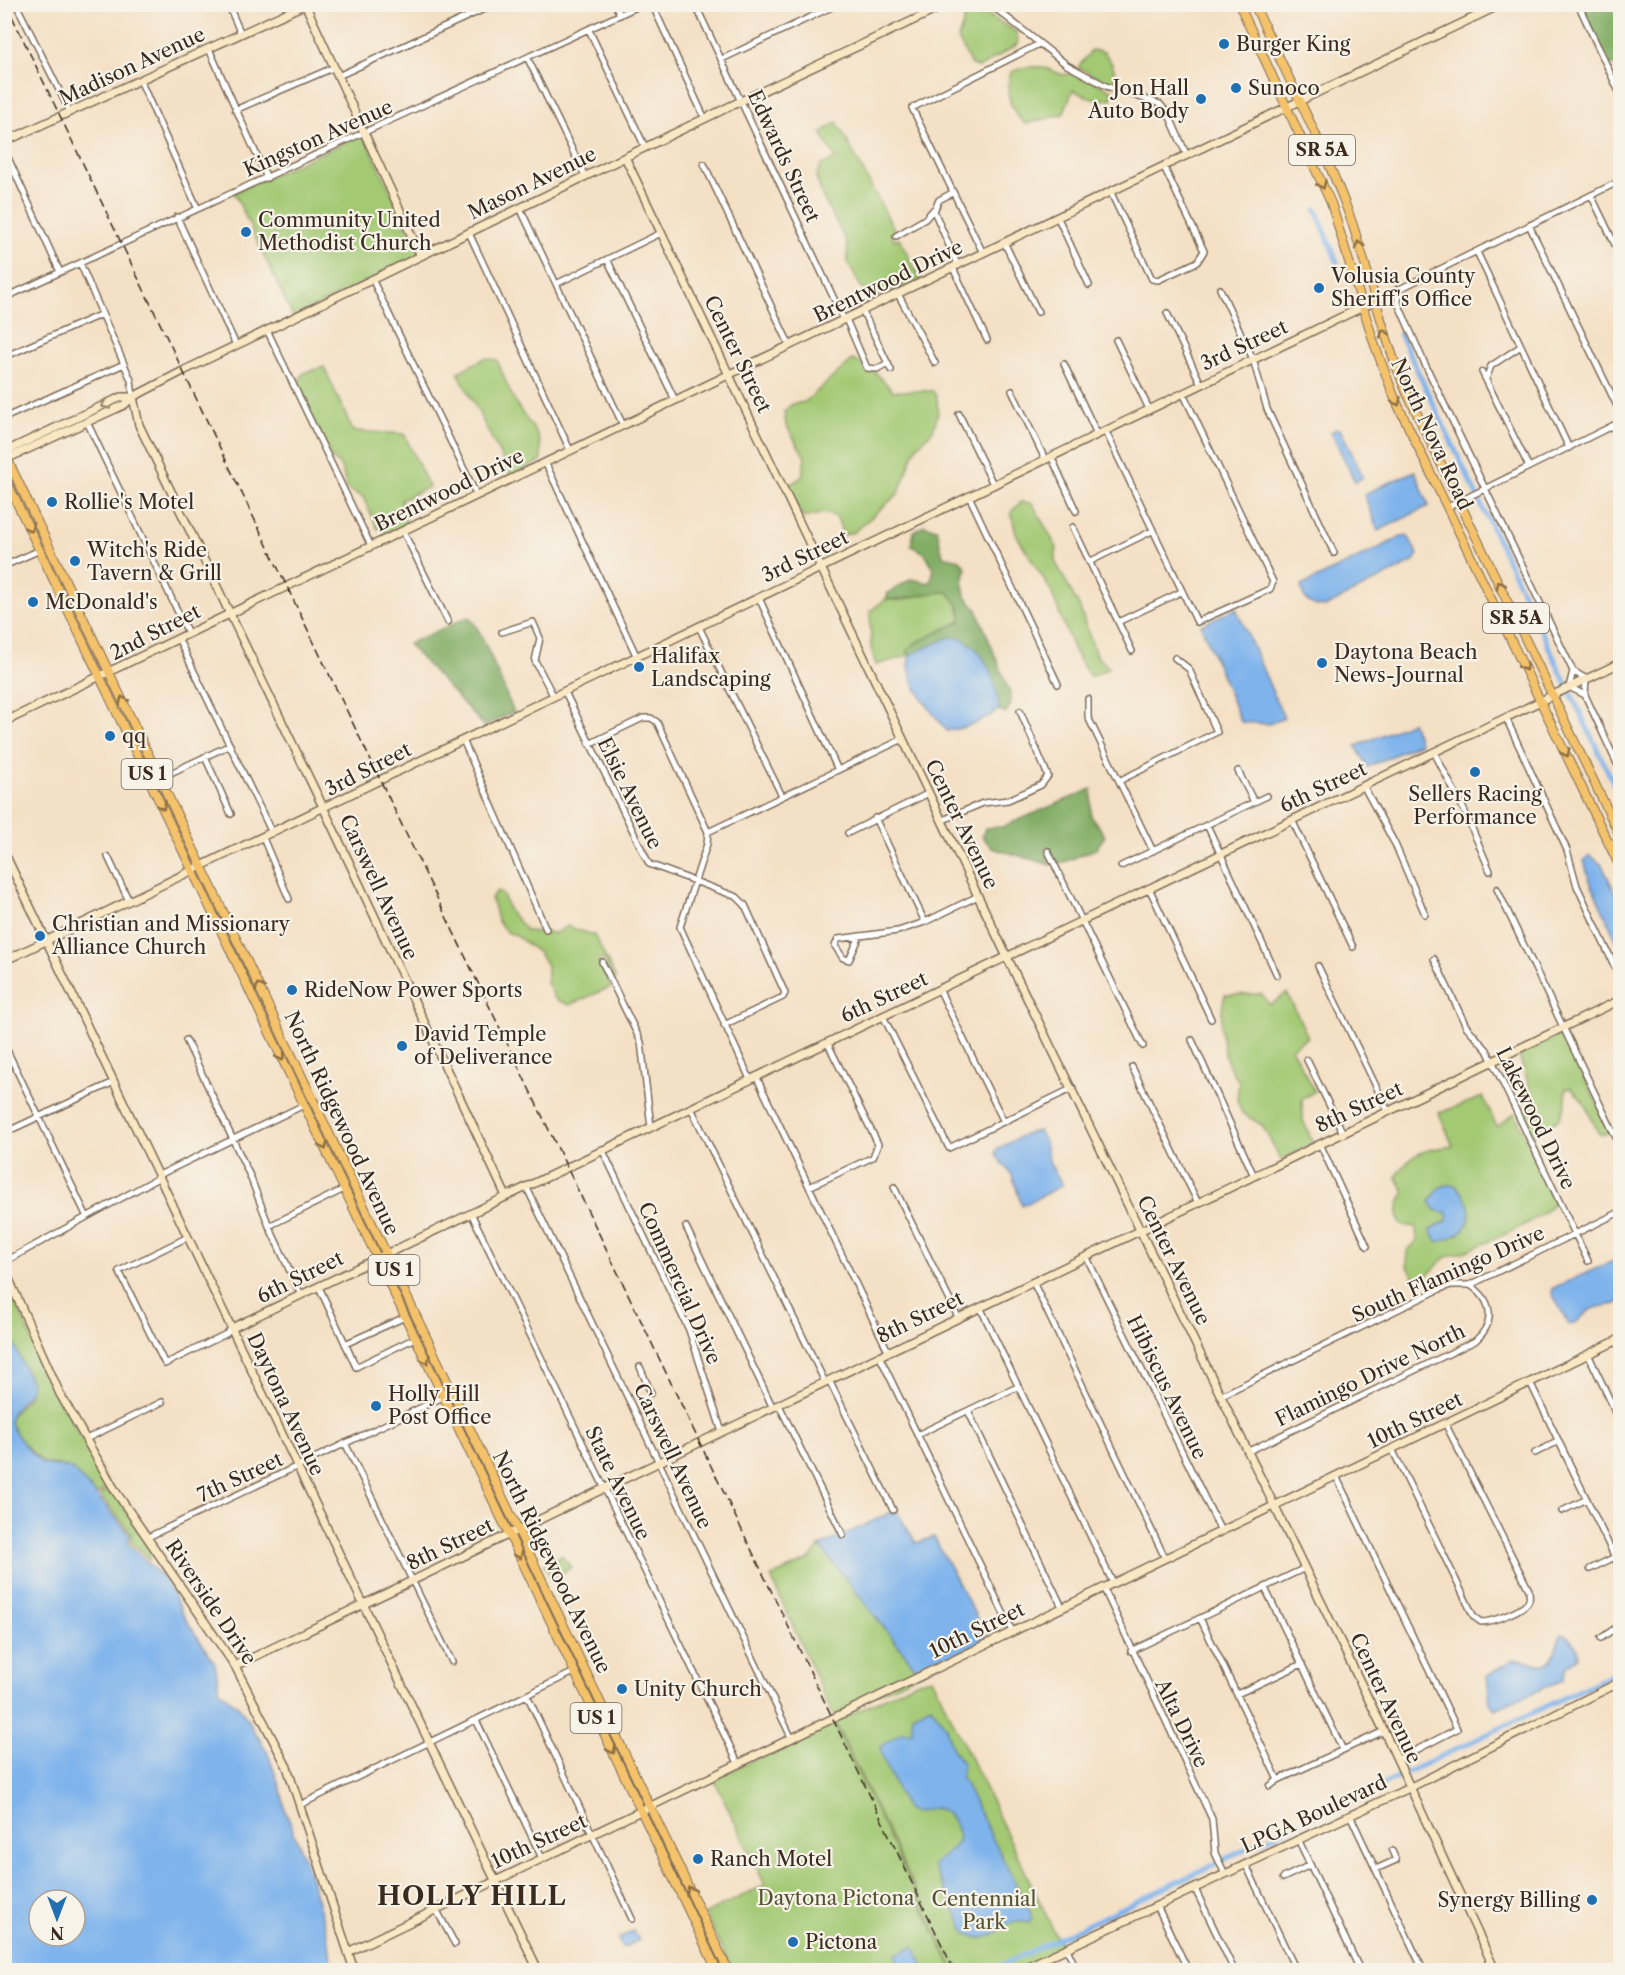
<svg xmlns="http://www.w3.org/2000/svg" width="1625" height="1975" viewBox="0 0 1625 1975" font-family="'Libre Caslon Text',serif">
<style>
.green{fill:#a3c973;stroke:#6f7a48;stroke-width:1.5;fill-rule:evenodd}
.forest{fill:#82ad65;stroke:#5e6c42;stroke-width:1.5}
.water{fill:#7eb3ec;stroke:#5c6e85;stroke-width:1.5;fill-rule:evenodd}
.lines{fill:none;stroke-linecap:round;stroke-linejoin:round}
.canal{stroke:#7eb3ec;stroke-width:5}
.street-casing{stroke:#7c6a58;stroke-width:8}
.secondary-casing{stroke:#7c6a58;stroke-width:10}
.primary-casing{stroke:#7c6a58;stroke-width:10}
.street{stroke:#fff;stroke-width:5}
.secondary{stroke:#fae7c3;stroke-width:7}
.primary{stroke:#f3c26a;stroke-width:8}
.rail{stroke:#3b2a1e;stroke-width:1.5;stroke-dasharray:9 4.5;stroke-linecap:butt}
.oneway{stroke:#8e6e40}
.oneway2{stroke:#9a8870}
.poi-dot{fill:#1f6fb2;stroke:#f7f3e8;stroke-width:2}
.labels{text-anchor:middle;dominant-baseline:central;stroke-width:4.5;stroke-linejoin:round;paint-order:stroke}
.shield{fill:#f7f3e8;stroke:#73665b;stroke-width:1.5}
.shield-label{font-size:18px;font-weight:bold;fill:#3b2a1e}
.poi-label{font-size:20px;fill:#3b2a1e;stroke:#f7f3e8;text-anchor:start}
.street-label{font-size:20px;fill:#3b2a1e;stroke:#f7f3e8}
.park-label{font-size:20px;fill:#555233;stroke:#f7f3e8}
.district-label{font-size:26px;font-weight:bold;letter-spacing:1.5px;fill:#3b2a1e;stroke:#f7f3e8}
</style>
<rect width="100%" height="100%" fill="#f7f3e8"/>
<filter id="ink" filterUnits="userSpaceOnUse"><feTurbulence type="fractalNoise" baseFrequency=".0167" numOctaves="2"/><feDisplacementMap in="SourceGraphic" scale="12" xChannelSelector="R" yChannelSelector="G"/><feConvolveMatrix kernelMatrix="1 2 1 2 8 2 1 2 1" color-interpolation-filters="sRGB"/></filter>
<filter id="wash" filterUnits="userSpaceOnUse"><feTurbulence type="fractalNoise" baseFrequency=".008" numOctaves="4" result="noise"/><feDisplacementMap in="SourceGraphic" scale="24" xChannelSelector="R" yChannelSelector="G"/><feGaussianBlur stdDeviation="1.35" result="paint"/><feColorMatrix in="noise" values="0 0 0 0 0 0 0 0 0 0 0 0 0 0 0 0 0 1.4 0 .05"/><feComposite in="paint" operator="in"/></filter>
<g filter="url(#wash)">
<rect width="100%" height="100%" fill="#f4e0c5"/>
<path class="green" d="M978,9L1017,32L1018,44L979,68L971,64L958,39L966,14Z
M1092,50L1104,52C1112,63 1118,72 1114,86L1078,67Z
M1026,67H1043L1063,75L1075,72L1113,91L1111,99L1095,100L1073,90L1063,114L1026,124C1009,110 1005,92 1011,72Z
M837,122L896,233L892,235L894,240L899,238L921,280L871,298L861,287L848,263L847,243L823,198L816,177L821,165L836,159L821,133Z
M364,134L421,256L293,317L234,192Z
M485,358L497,360C503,374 508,389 516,403C529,427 543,430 541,461L511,476L458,372Z
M852,360L861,363L866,371L875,372L893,391H933L937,398L938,414L933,430L916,448L898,494L854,532L843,535L837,517L825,513L803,518L788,486L802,477L805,457L786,425L784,412L792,404L805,402Z
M324,367L353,431L404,434L429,487L401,500L407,525L386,533L377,528L363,497L347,489C343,478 344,464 332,459L296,385L304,373Z
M1021,502L1032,503L1057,548L1055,561L1079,606L1096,655L1109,668L1090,677L1074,651L1051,591L1016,534L1011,512Z
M934,591L948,592C957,602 961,608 961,621L915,643L908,651L910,655L876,665L871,648L870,611L886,599L900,601Z
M497,891L503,895L509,911L527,931L556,933L567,926L594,935L616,978L614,982L603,958L599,961L611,987L569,1005L555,999L547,982V965L539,953L515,935L507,932L498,922L491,898Z
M1287,993L1308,1037L1291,1048L1315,1091L1302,1099L1303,1120L1313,1143L1281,1160L1262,1125L1242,1113L1237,1100L1239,1081C1220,1060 1218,1021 1225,995L1261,994L1270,1005Z
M1563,1033L1608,1126L1610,1133L1599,1134L1584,1103L1571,1087L1566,1088V1103L1560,1118L1531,1136L1520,1111L1527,1109L1534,1099L1519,1056Z
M1483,1097L1497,1127L1515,1113L1554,1202C1546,1219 1486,1243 1466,1251C1460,1254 1449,1254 1444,1259C1437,1265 1432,1272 1424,1278L1414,1277L1407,1265L1408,1250L1417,1241L1416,1227L1401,1225C1395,1213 1397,1203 1405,1192L1396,1177C1413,1151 1423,1150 1453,1146L1439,1113ZM1439,1188L1468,1224L1458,1235L1437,1225L1448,1221V1213L1430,1202Z
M4,1276L53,1387L110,1487L95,1495L59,1465L43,1463L22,1442L9,1422L10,1417L30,1395L5,1321Z
M112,1489L152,1549L150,1560L131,1542V1533L100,1495Z
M820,1546L920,1673L833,1716L771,1577L809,1560Z
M562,1555L571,1568L551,1578L544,1564Z
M932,1678L1063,1950L1020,1970H954L835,1722L918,1681Z
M833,1722L953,1970H732L705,1914L765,1885L714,1779Z"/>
<path class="forest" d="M1581,5H1616L1620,15V63L1610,66Z
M924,525L937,529L943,556L960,560L966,568L963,584L965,595L977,610L1010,693L1011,704L1006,713L998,710L950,637L910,655L907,651L915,643L961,621L960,608L948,592C926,591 907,602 886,599L888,593L911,579L930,583L934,569L925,553L911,546L914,531Z
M468,617C481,624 505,694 514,712L484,726L408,644Z
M1092,789L1091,816L1105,836L1096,849L1057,865L1048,847L1044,850L1051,865L992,848L982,836L985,828L1002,827Z"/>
<path class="water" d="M1336,429H1340L1362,474V478L1355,482L1331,432Z
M1415,471L1429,506L1378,531L1364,494Z
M1408,536L1418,554L1413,562L1325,607C1310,606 1303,601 1301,586L1401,537Z
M1236,608L1284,718L1269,724L1241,722L1201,625Z
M950,637C982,637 997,681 999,709C983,723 967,727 947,731C932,711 903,681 910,655Z
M1412,722L1420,743L1368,767L1356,746Z
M1590,855L1602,865L1620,903V945L1617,942L1589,879L1584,860Z
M1038,1131L1044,1139L1050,1164L1063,1185L1022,1206L1012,1175L996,1155V1150L1027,1133Z
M1446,1185H1455C1481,1211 1471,1235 1437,1242L1430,1230L1447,1221V1213L1436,1210L1430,1202L1439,1188Z
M1615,1260L1620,1262V1302C1611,1307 1601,1305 1592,1309C1583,1313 1579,1324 1569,1325L1552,1293L1553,1288Z
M4,1321L32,1385C29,1399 12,1406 10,1419C8,1428 35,1458 43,1463C52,1468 65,1463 74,1471C94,1491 111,1512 129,1534L128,1543L166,1581L186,1620L215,1663L220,1691L240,1708L267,1751L282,1793L285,1810L308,1868L329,1941L332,1970H5ZM39,1900H75V1936H39Z
M895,1509L916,1543L934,1537L988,1639L920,1673L820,1546L841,1536L843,1538L846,1534L891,1512L892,1514Z
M1561,1634L1569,1636L1578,1650V1656L1567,1667L1563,1680L1495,1709L1490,1703L1487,1676L1514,1659C1550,1665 1549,1674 1561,1634Z
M931,1706L946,1727L952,1749L963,1763L961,1776L1030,1912L1032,1918L1029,1922C1000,1914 997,1951 966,1933L933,1865L955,1846L959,1838C957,1824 951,1814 937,1808L913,1812L906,1809L882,1756L880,1747L901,1732H912V1715Z
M634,1931L639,1940L623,1948L618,1939Z
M914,1946L926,1970H901L895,1955Z"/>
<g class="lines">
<path class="canal" d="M1316,209L1337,262
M1400,334L1620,797
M992,1970L1620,1671"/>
</g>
</g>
<g filter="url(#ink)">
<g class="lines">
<defs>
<path id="street" d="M16,4L70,112
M228,4L241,34
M615,4L620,15
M652,4L705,119
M695,4L844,320
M990,4L1067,65L1106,86L1160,104L1169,115L1187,156
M1578,4L1620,94
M589,30L645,147
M209,49L267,178
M528,59L585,176
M722,59L838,4
M338,76L495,4
M140,80L197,207
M235,110L335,67
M4,149L60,272
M704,164L790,346
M952,193L939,200L934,211L958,266
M1111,193L1152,279L1158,280L1197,262L1204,251L1164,167
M1591,195L1620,255
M520,208L623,425
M177,217L236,345
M1058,218L1089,285
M1529,225L1620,412
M469,233L570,450
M896,236L925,219L934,209
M1004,242L1038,312
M1477,252L1569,448
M983,253L912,108L1039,44
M607,259L675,400
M80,263L124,364L131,380L133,397
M953,268L987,340
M372,279L477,496
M556,284L661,233
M1220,289L1253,359L1267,409L1334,553
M1398,289V303L1423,360L1573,671L1586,679L1585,695L1620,770
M898,294L935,363
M4,298L643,4
M1375,301L1620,181
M863,312L891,370
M1167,313L1201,384
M846,319L867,368L877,369L888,363
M267,330L371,546
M1116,340L1149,409
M4,357L102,314
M1064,364L1097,434
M1482,372L1529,467
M1486,379L1491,366L1521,346
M1012,391L1045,459
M959,414L993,484
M4,418L124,364
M87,422L188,633
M1105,430L1197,622L1270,589L1273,582L1183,393
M1051,456L1076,511
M545,462L637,657
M969,496L1058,684
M1448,507L1620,422
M1073,527L1132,651
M403,531L448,622
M1089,562L1152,531
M4,566L40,550
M759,598L837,768
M1118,622L1181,592
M699,627L782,796
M502,632L533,622L540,638L535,661L554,697
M178,638L272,833
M1573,671L1569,687L1585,695
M565,692L649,864L737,897L745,905L785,993L783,997L724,1025
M1088,699V717L1153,851
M1506,718L1567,850L1577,886L1620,978
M463,740L546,929
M589,744L643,718H651L657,722L708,832L707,844L680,927L750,1079
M1434,752L1465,812L1490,871
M205,757L231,814
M1238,771L1254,802
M160,778L230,745
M1119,781L1217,732L1189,669L1175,658
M1364,787L1395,844L1425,914
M875,818L925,922
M943,820L983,803L1008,800L1041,785L1048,776L1020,711
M1292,820L1353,947
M1207,825L1277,975
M708,832L903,739
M848,833L929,793
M263,838L289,899
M1048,851L1143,1046
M108,857L129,901
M1121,866L1267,796
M1149,888L1211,1019
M1497,889L1620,1146
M860,936L849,960L843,958L835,946L838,939L898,931L925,922L978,896
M1434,959L1466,1026L1487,1050L1588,1261
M602,962L641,1042L651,1127
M1318,966L1388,1111
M939,989L1004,1122
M883,1016L949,1148L1073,1088
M186,1040L250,1176L269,1226L301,1295
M1192,1040L1254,1176
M4,1044L87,1217
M1307,1060L1343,1133
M1132,1067L1198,1203
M756,1076L888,1351
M691,1108L825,1382
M4,1133L114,1082
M1320,1144L1367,1246
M602,1149L689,1330L722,1432
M159,1175L304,1105
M526,1186L792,1739
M809,1187L873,1157L878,1144L827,1042
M894,1187L958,1317
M471,1213L739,1765
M269,1226L344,1189
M686,1227L773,1408
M188,1237L119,1271L165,1364L226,1334L232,1328
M1086,1256L1221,1531
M4,1262L160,1177
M1033,1282L1165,1558
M319,1287L356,1367L415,1338
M980,1307L1113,1583
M345,1344L405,1317
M1588,1354L1620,1421
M879,1355L1012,1631
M640,1367L651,1393
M829,1380L893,1510
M1530,1382L1620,1568
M1222,1395L1440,1289L1451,1285H1470L1620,1212
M779,1405L843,1535
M968,1411L1062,1607
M917,1435L1017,1387
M86,1439L162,1402
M345,1443L452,1662
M1392,1449L1474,1617L1481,1622C1491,1622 1525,1611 1529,1600C1530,1597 1529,1594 1529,1590L1445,1423
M1249,1451L1475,1341C1496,1323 1493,1300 1470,1285
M1535,1453L1559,1441
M1336,1476L1457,1729L1397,1760
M1562,1511L1587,1499
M148,1537L443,1397
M1590,1569L1615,1557
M1103,1587L1212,1819L1215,1853L1225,1874
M1265,1588L1343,1750
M1200,1618L1278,1780
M1601,1638L1620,1625
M1131,1651L1305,1568
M1237,1694L1302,1664
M527,1695L632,1919
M476,1720L542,1858
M1270,1786L1278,1780L1384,1731
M300,1805L574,1672
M1350,1815L1423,1970
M1298,1839L1360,1970
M1246,1865L1296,1970
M1376,1869L1396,1860L1392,1851
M1283,1878L1310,1865
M1195,1889L1234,1970
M1157,1906L1188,1970
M436,1909L455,1944
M1067,1949L1077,1970"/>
<path id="secondary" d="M305,4L421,256
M4,142L306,4
M625,157L1007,957L1384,1731L1495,1970
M133,397L139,425L324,809L506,1196
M4,452L121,397H133
M4,460L124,405L133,397L183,371L741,101L948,4
M4,722L1502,4
M4,852L538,1970
M4,961L1375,301
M4,1268L60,1394L116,1492L235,1666L287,1767L354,1970
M232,1328L1620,663
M235,1666L1620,1000
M348,1952L1620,1339
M1020,1970L1409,1788L1620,1682"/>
<path id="primary" d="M1239,4L1331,203L1374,343L1395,399L1620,867
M1254,4C1286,74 1322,142 1349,214C1370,273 1382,335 1407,393L1620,836
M4,452L728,1970
M4,476L717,1970
M1609,843L1620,845"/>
</defs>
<use href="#street" class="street-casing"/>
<use href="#secondary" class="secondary-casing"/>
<use href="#primary" class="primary-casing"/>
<use href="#street" class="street"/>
<use href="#secondary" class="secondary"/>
<use href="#primary" class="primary"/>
<path class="rail" d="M6,4L954,1970"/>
</g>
<defs><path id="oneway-chevron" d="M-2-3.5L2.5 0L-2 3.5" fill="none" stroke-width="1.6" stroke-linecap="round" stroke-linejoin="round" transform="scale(1.5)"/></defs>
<g class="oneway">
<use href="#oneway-chevron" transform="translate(1322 185) rotate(66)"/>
<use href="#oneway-chevron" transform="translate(1359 245) rotate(-108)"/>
<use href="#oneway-chevron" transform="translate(1384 333) rotate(-108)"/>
<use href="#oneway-chevron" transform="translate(1397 402) rotate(65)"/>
<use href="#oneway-chevron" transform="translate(30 528) rotate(65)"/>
<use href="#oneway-chevron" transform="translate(1500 585) rotate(-116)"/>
<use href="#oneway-chevron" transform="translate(1524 667) rotate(64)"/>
<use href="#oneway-chevron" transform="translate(123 700) rotate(-116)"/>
<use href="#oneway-chevron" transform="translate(1566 753) rotate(64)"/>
<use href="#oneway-chevron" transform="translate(162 806) rotate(65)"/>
<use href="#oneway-chevron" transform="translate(259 987) rotate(-115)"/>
<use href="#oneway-chevron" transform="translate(281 1057) rotate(64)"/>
<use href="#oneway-chevron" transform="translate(324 1146) rotate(65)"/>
<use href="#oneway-chevron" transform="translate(426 1360) rotate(65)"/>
<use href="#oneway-chevron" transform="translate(519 1555) rotate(65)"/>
<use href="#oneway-chevron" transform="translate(612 1750) rotate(64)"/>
<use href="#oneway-chevron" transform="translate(690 1890) rotate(-115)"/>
</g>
<use class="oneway2" href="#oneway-chevron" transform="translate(105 405) rotate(155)"/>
</g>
<g class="poi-dot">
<circle cx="1224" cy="44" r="6"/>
<circle cx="1236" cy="88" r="6"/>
<circle cx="1201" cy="99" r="6"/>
<circle cx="246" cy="232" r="6"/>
<circle cx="1319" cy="288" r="6"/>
<circle cx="52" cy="502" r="6"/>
<circle cx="75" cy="561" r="6"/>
<circle cx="33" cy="602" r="6"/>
<circle cx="1322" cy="663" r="6"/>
<circle cx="639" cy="667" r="6"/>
<circle cx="110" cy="736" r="6"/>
<circle cx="1475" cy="772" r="6"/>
<circle cx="40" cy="936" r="6"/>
<circle cx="292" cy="990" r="6"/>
<circle cx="402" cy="1046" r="6"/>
<circle cx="376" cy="1406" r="6"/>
<circle cx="622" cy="1689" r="6"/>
<circle cx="698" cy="1859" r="6"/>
<circle cx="1592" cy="1900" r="6"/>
<circle cx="793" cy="1942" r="6"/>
</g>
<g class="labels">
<g class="shield">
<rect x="1289" y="135" width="66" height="30" rx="4.5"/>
<rect x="1483" y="603" width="66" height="30" rx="4.5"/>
<rect x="121.5" y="759" width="51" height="30" rx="4.5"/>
<rect x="368.5" y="1255" width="51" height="30" rx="4.5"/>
<rect x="570.5" y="1703" width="51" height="30" rx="4.5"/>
</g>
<g class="shield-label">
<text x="1322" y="150">SR 5A</text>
<text x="1516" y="618">SR 5A</text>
<text x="147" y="774">US 1</text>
<text x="394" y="1270">US 1</text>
<text x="596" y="1718">US 1</text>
</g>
<g class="poi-label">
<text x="1236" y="44">Burger King</text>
<text x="1189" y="88" text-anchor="end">Jon Hall<tspan x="1189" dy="23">Auto Body</tspan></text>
<text x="1248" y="88">Sunoco</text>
<text x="258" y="220">Community United<tspan x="258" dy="23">Methodist Church</tspan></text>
<text x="1331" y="276">Volusia County<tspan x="1331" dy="23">Sheriff's Office</tspan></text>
<text x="64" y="502">Rollie's Motel</text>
<text x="87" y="550">Witch's Ride<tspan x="87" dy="23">Tavern &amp; Grill</tspan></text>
<text x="45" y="602">McDonald's</text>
<text x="1334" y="652">Daytona Beach<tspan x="1334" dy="23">News-Journal</tspan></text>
<text x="651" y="656">Halifax<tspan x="651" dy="23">Landscaping</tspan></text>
<text x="122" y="736">qq</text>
<text x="1475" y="794" text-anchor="middle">Sellers Racing<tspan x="1475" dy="23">Performance</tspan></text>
<text x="52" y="924">Christian and Missionary<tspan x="52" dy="23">Alliance Church</tspan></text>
<text x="304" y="990">RideNow Power Sports</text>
<text x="414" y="1034">David Temple<tspan x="414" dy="23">of Deliverance</tspan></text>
<text x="388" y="1394">Holly Hill<tspan x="388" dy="23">Post Office</tspan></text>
<text x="634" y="1689">Unity Church</text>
<text x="710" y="1859">Ranch Motel</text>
<text x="1580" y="1900" text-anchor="end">Synergy Billing</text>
<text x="805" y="1942">Pictona</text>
</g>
<g class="street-label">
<text transform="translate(132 66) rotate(-25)">Madison Avenue</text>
<text transform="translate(318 138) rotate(-24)">Kingston Avenue</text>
<text transform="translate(784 156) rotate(65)">Edwards Street</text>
<text transform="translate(532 183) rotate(-26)">Mason Avenue</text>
<text transform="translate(888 281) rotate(-26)">Brentwood Drive</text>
<text transform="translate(1244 345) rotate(-25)">3rd Street</text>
<text transform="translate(738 354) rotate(64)">Center Street</text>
<text transform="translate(1432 434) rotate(65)">North Nova Road</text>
<text transform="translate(449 490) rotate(-26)">Brentwood Drive</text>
<text transform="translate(805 556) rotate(-26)">3rd Street</text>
<text transform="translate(155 632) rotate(-27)">2nd Street</text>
<text transform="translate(368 769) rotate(-27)">3rd Street</text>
<text transform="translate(1323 787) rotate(-25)">6th Street</text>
<text transform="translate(630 793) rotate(64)">Elsie Avenue</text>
<text transform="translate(962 824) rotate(64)">Center Avenue</text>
<text transform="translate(379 887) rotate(65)">Carswell Avenue</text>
<text transform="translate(884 997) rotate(-25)">6th Street</text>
<text transform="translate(1359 1107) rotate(-25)">8th Street</text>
<text transform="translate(1536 1118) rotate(64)">Lakewood Drive</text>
<text transform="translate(342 1123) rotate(65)">North Ridgewood Avenue</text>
<text transform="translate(1174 1260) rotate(64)">Center Avenue</text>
<text transform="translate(1448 1274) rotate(-24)">South Flamingo Drive</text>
<text transform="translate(300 1277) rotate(-26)">6th Street</text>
<text transform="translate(680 1283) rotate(66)">Commercial Drive</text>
<text transform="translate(920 1317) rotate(-26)">8th Street</text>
<text transform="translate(1370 1375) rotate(-26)">Flamingo Drive North</text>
<text transform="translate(1167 1387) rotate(64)">Hibiscus Avenue</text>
<text transform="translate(286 1404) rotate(65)">Daytona Avenue</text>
<text transform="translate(1415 1420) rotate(-26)">10th Street</text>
<text transform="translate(673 1456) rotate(65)">Carswell Avenue</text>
<text transform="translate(240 1477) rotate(-25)">7th Street</text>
<text transform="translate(618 1483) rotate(64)">State Avenue</text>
<text transform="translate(450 1544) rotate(-26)">8th Street</text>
<text transform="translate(552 1562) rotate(64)">North Ridgewood Avenue</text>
<text transform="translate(211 1602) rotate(56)">Riverside Drive</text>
<text transform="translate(977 1630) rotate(-26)">10th Street</text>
<text transform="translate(1386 1698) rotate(65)">Center Avenue</text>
<text transform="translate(1182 1723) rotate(64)">Alta Drive</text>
<text transform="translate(1314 1814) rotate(-25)">LPGA Boulevard</text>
<text transform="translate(539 1841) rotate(-25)">10th Street</text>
</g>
<g class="park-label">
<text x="836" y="1898">Daytona Pictona</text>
<text x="984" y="1899">Centennial<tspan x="984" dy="23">Park</tspan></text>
</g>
<g class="district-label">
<text x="472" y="1896">HOLLY HILL</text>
</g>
</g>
<rect width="1625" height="1975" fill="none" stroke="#f7f3e8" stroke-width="24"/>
<g transform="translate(57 1918) rotate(180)"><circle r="28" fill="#f7f3e8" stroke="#aca397" stroke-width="1.5"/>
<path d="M0-4.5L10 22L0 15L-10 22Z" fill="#1f6fb2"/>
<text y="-9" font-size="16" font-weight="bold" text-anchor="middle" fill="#3b2a1e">N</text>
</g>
</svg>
